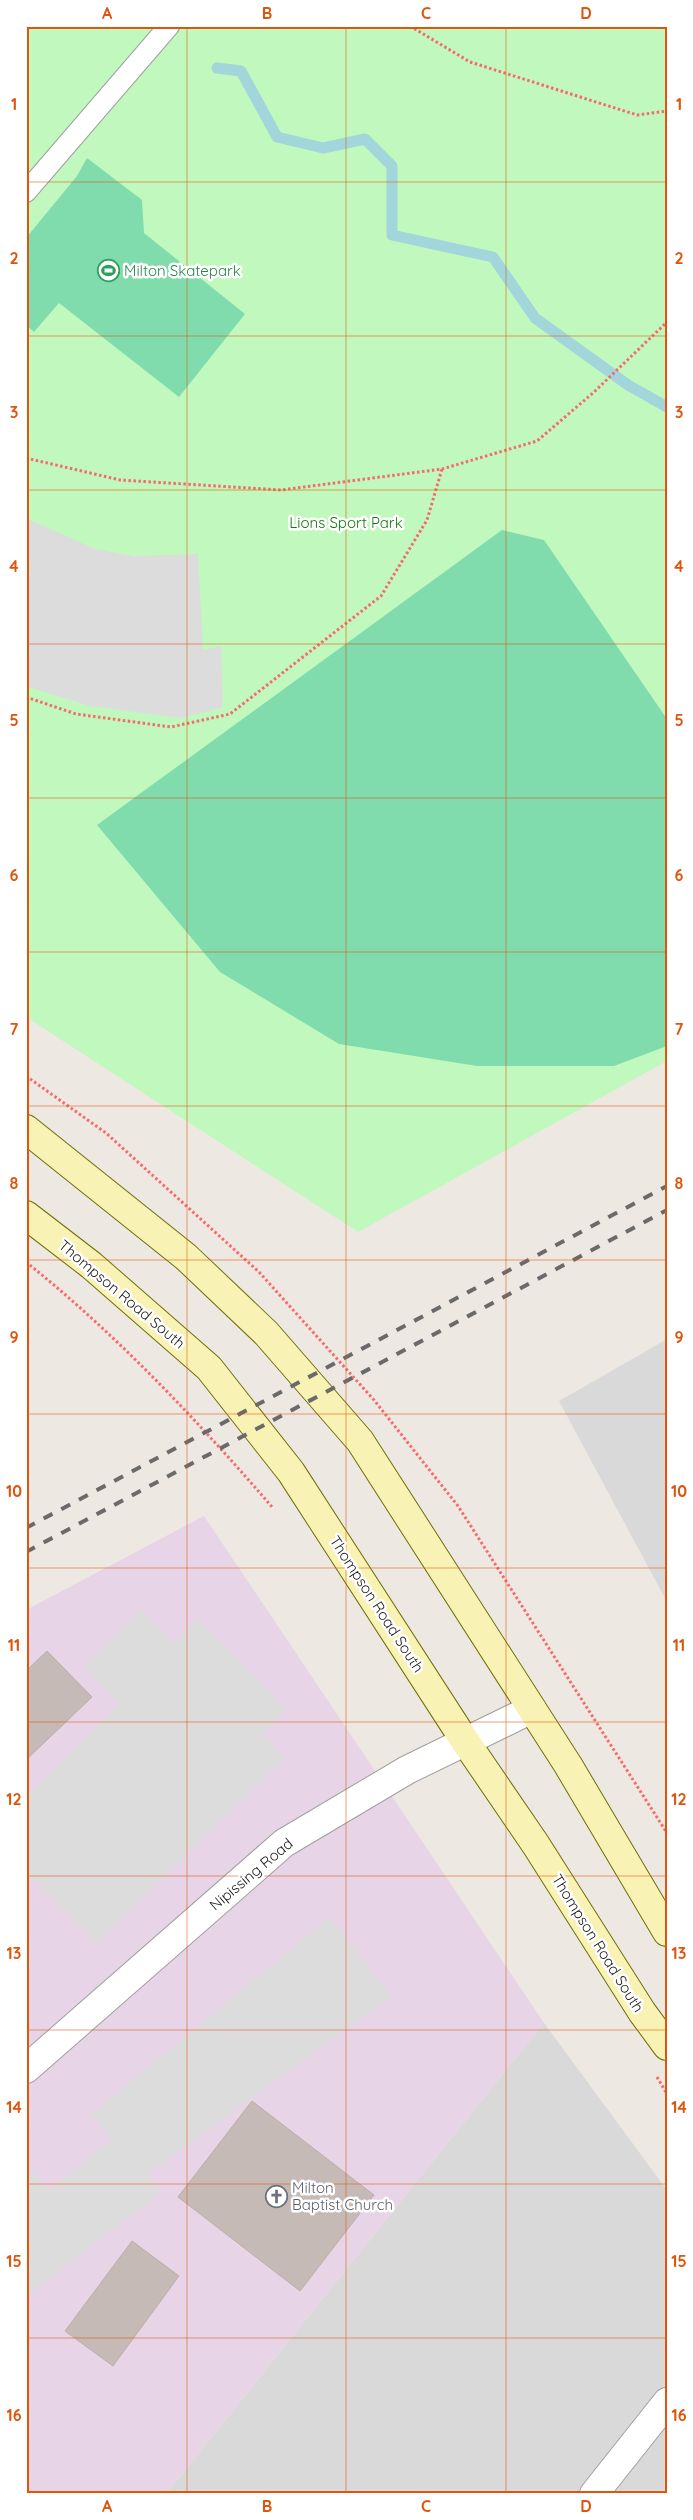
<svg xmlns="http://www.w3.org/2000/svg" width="693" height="2520" viewBox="0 0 693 2520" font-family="Quicksand,sans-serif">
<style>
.residential{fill:#dad9d9}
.industrial{fill:#e7d4e6}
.park{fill:#c1f8be}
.pitch{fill:#80dcad}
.parking{fill:#dcdcdc}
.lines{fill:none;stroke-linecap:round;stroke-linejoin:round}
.stream{stroke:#a2d6db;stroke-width:11}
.building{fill:#c5bab5;stroke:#bfada5}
.service-casing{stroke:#a0a0a0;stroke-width:22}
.minor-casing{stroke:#a0a0a0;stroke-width:30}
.tertiary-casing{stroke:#a0a0a0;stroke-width:30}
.secondary-casing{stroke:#706e06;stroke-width:30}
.path{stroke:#f8696c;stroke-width:3;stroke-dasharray:2.5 2.5;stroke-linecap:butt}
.service{stroke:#fff;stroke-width:20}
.minor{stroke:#fff;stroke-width:28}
.tertiary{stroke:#fff;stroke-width:28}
.secondary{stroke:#f8f3b5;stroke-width:28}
.rail{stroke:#6a6a6a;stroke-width:4;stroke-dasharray:10 10;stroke-linecap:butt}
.grid{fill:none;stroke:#de560d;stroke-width:1;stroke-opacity:0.55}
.labels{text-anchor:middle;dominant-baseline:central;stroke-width:5;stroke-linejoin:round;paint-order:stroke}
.leisure-label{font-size:15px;fill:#27864d;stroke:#fff;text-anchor:start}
.park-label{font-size:15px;fill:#11780c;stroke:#fff}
.street-label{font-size:15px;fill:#1c1c1c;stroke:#fff}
.worship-label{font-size:15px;fill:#5b616d;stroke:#fff;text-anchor:start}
.neatline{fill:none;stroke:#de560d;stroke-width:2}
.grid-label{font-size:16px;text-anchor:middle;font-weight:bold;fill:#de560d}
</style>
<rect width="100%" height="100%" fill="#eee8e2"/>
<path class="residential" d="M667,1339V1602L559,1401Z
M544,2023L667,2190V2494H166Z"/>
<path class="industrial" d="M204,1516L544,2023L166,2494H26V1610Z"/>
<path class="park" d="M26,26H667V1061L358,1232L26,1017Z"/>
<path class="pitch" d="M87,158L142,200L144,233L245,314L179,397L59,303L34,332L26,325V238L77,176Z
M502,530L544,540L667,719V1046L614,1066H477L339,1044L220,972L97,825Z"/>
<path class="parking" d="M26,518L95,549L134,556L198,554L203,650L221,646L223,707L182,718L90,706L26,686Z
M142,1610L174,1643L198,1619L287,1709L262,1734L285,1757L97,1943L26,1872V1796L119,1704L84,1668Z
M330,1917L391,1996L148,2174L161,2192L26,2297V2178L33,2172L49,2190L111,2140L92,2114Z"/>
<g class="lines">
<path class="stream" d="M217,68L241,71L277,137L323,148L365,139L392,166V235L493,257L535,318L628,385L667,407"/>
</g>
<path class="building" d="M47,1651L92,1697L26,1760V1671Z
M252,2101L374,2195L300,2291L178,2197Z
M132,2241L179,2276L113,2366L65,2331Z"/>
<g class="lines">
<defs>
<path id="service" d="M26,192L169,26"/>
<path id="minor" d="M26,2069L284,1843L407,1770L532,1709"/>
<path id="tertiary" d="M594,2494L667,2402"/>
<path id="secondary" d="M26,1129L186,1257L266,1333L360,1441L568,1765L667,1932
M26,1215L91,1265L209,1368L291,1472L465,1741L536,1845L642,2012L667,2046"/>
</defs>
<use href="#service" class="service-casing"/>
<use href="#minor" class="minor-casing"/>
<use href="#tertiary" class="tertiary-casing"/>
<use href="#secondary" class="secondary-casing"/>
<path class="path" d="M410,26L470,62L637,115L667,111
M26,458L120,480L281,490L442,469L537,441L593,393L667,322
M26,697L76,714L171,727L230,714L381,596L427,520L442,469
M26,703L27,698
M26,1076L106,1133L259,1272L374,1400L458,1506L667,1833
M26,1262C116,1334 198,1421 273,1508
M657,2077L667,2094"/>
<use href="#service" class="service"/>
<use href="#minor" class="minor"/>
<use href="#tertiary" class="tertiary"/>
<use href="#secondary" class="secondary"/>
<path class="rail" d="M26,1528L667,1186
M26,1552L667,1210"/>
</g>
<path class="grid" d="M187,26V2494M346,26V2494M506,26V2494M26,182H667M26,336H667M26,490H667M26,644H667M26,798H667M26,952H667M26,1106H667M26,1260H667M26,1414H667M26,1568H667M26,1722H667M26,1876H667M26,2030H667M26,2184H667M26,2338H667"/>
<defs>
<symbol id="stadium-ring" viewBox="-11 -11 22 22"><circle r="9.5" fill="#fff" stroke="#2e9e5b" stroke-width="1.5"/><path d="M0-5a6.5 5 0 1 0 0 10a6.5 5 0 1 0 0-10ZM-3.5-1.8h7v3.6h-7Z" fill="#2e9e5b"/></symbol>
<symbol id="church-ring" viewBox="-11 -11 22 22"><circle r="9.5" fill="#fff" stroke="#6b7280" stroke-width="1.5"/><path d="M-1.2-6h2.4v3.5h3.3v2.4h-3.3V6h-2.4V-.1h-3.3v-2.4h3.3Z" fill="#6b7280"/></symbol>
</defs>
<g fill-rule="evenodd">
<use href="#stadium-ring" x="96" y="258" width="25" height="25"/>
<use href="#church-ring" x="264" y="2184" width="25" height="25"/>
</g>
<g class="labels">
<g class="leisure-label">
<text x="124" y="270">Milton Skatepark</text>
</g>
<g class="park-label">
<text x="346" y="522">Lions Sport Park</text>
</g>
<g class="street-label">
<text transform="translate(122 1294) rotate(40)">Thompson Road South</text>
<text transform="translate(377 1604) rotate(57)">Thompson Road South</text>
<text transform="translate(251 1874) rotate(-40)">Nipissing Road</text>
<text transform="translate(598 1943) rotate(58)">Thompson Road South</text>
</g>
<g class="worship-label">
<text x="292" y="2187">Milton<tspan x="292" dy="17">Baptist Church</tspan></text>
</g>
</g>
<rect width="693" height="2520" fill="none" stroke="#ffffff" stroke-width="55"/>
<rect x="28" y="28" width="638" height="2464" class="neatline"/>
<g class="grid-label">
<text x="107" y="19">A</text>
<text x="267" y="19">B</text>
<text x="426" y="19">C</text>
<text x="586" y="19">D</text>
<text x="14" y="110">1</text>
<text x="679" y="110">1</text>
<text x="14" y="264">2</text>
<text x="679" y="264">2</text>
<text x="14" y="418">3</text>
<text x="679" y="418">3</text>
<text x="14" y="572">4</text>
<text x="679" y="572">4</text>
<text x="14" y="726">5</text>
<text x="679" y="726">5</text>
<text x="14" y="881">6</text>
<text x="679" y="881">6</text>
<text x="14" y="1035">7</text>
<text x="679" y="1035">7</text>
<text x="14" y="1189">8</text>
<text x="679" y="1189">8</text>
<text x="14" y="1343">9</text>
<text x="679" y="1343">9</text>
<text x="14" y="1497">10</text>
<text x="679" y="1497">10</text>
<text x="14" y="1651">11</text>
<text x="679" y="1651">11</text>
<text x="14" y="1805">12</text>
<text x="679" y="1805">12</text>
<text x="14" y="1959">13</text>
<text x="679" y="1959">13</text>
<text x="14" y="2113">14</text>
<text x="679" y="2113">14</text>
<text x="14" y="2267">15</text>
<text x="679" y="2267">15</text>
<text x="14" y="2421">16</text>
<text x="679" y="2421">16</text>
<text x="107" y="2512">A</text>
<text x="267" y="2512">B</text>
<text x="426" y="2512">C</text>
<text x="586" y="2512">D</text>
</g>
</svg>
